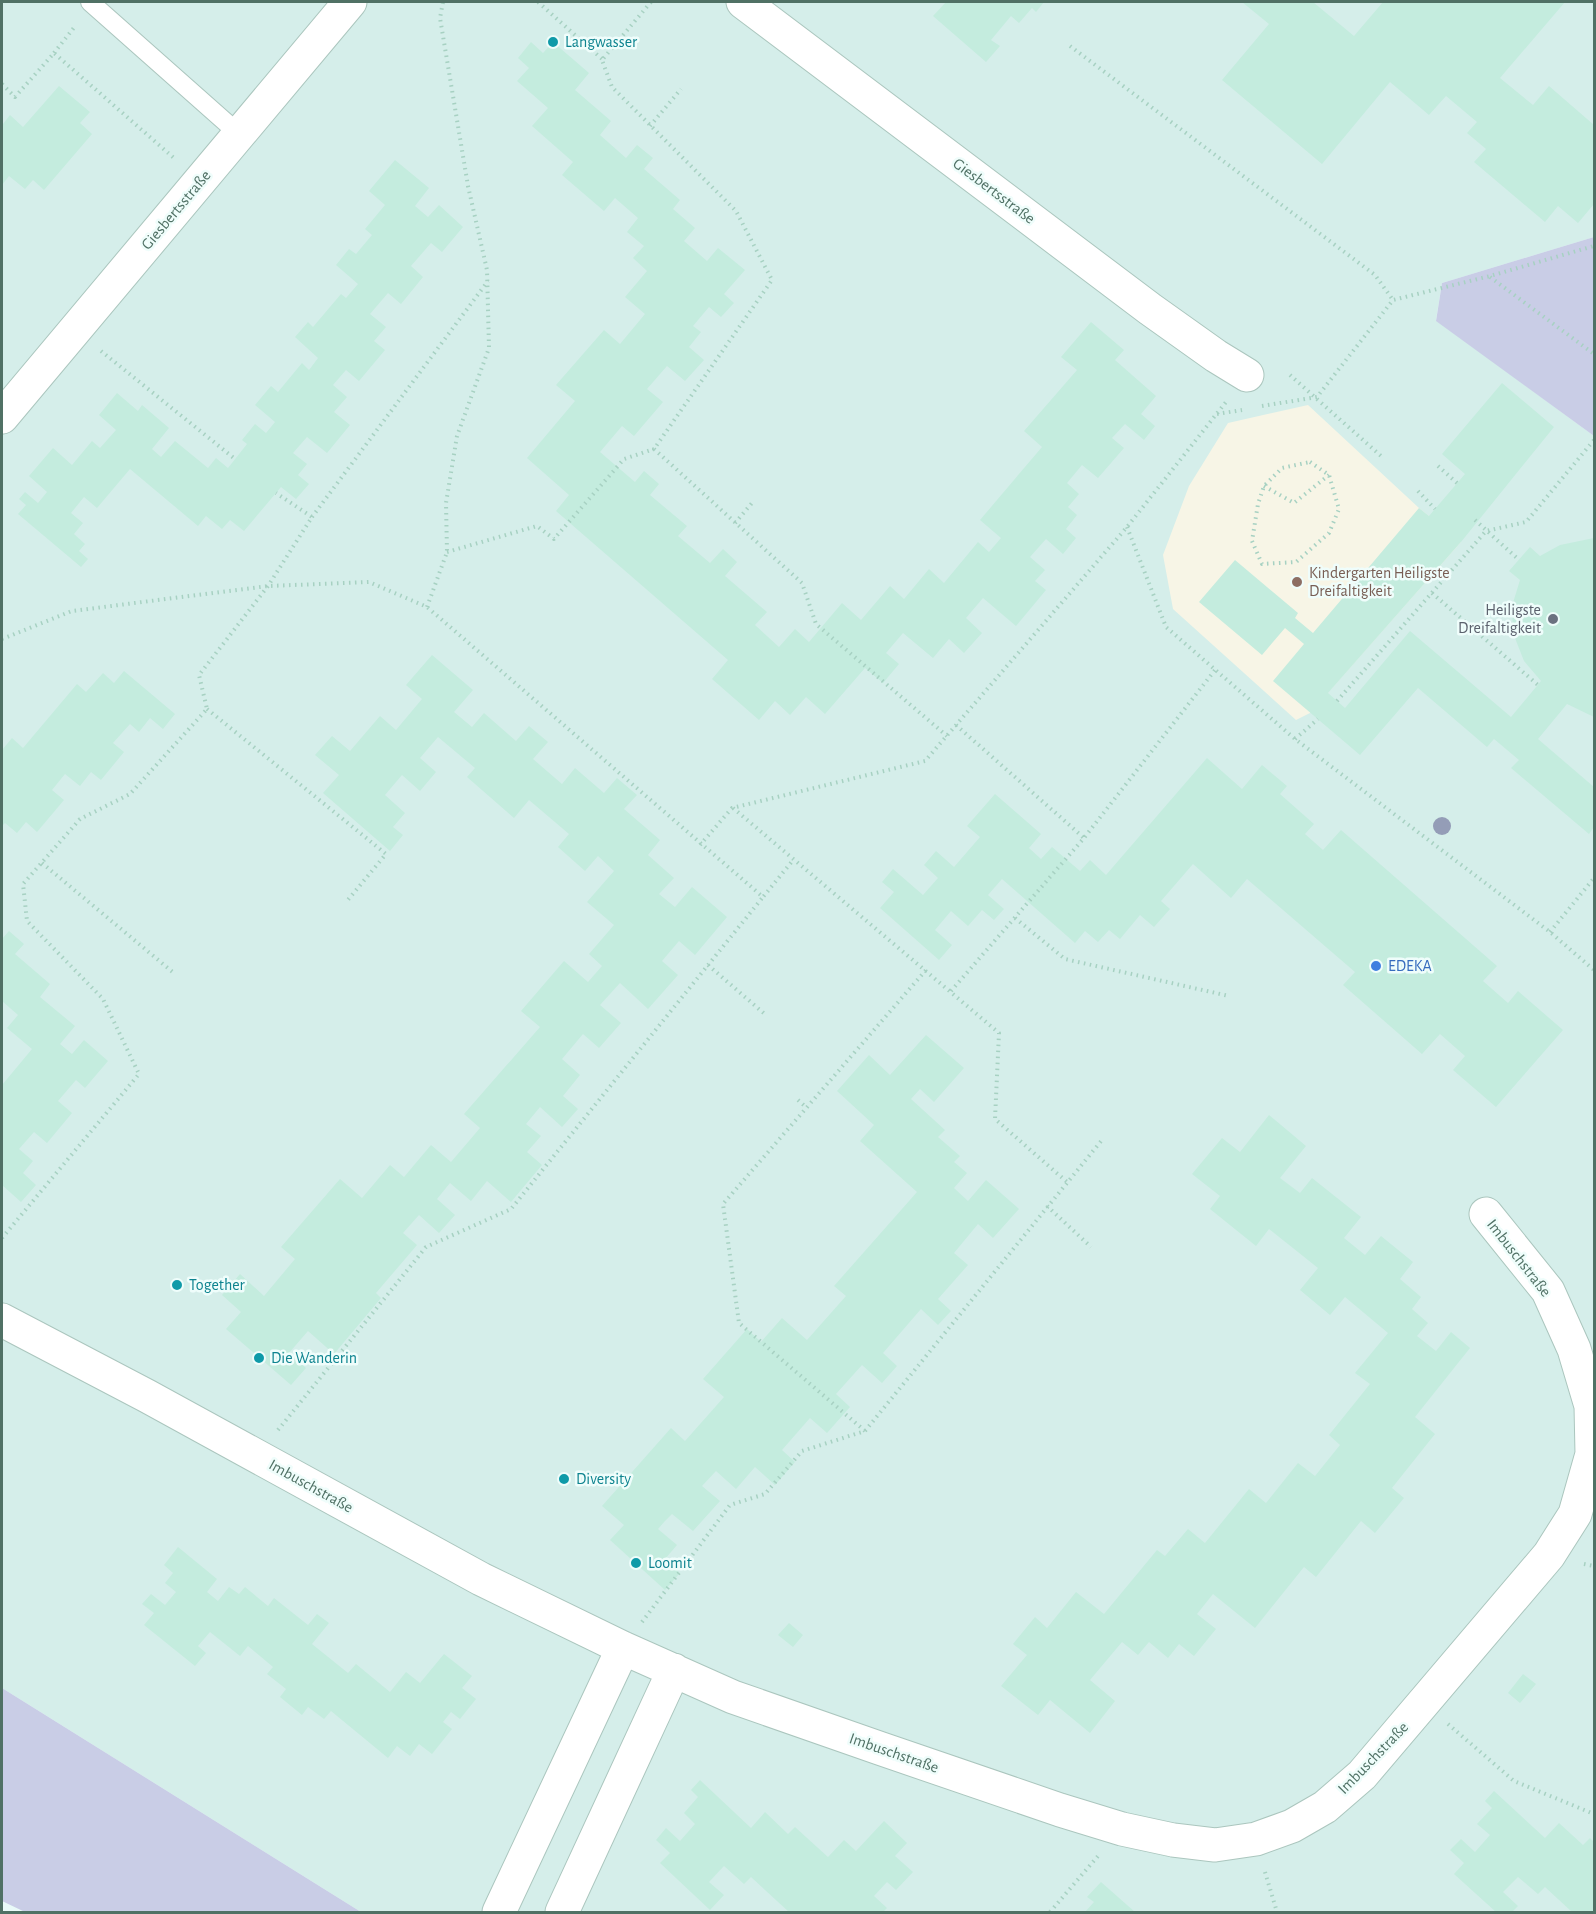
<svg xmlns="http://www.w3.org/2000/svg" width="1596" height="1914" viewBox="0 0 1596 1914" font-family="'Alegreya Sans',sans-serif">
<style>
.residential{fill:#d5eeea}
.education{fill:#f7f5e6}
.green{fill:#c9cde6}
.building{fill:#c4ecde}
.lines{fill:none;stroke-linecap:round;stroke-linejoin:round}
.service-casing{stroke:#abc6be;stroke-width:20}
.minor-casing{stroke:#abc6be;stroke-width:35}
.path{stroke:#a7d1c2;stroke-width:4;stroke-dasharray:1.5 4.5;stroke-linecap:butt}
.service{stroke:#fff;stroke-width:18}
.minor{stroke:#fff;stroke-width:33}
.tree{fill:#949db7}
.culture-dot{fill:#0f9aa8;stroke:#effdfb;stroke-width:2}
.education-dot{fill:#8d6e63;stroke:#effdfb;stroke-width:2}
.worship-dot{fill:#6b7280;stroke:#effdfb;stroke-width:2}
.shop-dot{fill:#3f7fe0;stroke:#effdfb;stroke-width:2}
.labels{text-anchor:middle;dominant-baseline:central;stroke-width:5;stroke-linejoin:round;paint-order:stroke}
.culture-label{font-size:16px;fill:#0d838f;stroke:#effdfb;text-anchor:start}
.street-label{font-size:16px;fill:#507165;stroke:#effdfb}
.education-label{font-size:16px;fill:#785e54;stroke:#effdfb;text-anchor:start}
.worship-label{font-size:16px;fill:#5b616d;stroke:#effdfb;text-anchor:end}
.shop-label{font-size:16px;fill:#366cbe;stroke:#effdfb;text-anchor:start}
</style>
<rect width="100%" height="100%" fill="#e9faf8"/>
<path class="residential" d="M2,2H1594V237L1442,283L1436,320L1594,436V1912H361L2,1688Z"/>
<path class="education" d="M1308,405L1419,508L1461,542L1310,713L1296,720L1173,609L1163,555L1189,486L1228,423Z"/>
<path class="green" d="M1594,237V436L1436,321L1442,283Z
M2,1688L361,1912H25L2,1901Z"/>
<path class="building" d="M946,2H1044L1036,12L1032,8L1019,23L1011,16L991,40L1000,46L986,62L933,16Z
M1242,2H1313L1354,36L1383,2H1565L1500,78L1533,105L1549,86L1594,125V204L1578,223L1558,206L1545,222L1474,162L1486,149L1467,133L1477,122L1446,96L1429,115L1390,82L1322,164L1222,80L1269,24Z
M531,42L543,53L553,42L589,73L575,90L611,121L600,135L626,158L637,145L653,158L644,169L680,200L673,209L695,228L684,241L707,261L718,248L745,270L724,294L734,303L721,317L709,307L693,326L701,332L689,347L704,360L685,381L667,366L647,389L663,402L634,436L622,426L600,452L635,482L644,471L659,484L650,495L687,526L678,536L710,563L723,549L737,562L725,576L767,612L755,625L779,647L795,629L809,642L842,603L861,620L890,586L904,599L929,569L944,583L978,542L989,552L1001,538L980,520L1042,447L1024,431L1077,370L1061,357L1091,322L1124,350L1115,360L1156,396L1141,414L1155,426L1144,440L1125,424L1112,438L1124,448L1098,478L1082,465L1067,483L1079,494L1068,507L1077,515L1066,529L1076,538L1063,554L1046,539L1030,557L1045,570L1035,581L1046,590L1016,626L983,598L966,618L982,633L964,653L949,639L933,658L903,633L886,653L899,664L883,683L865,668L825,714L806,697L790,715L775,701L759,720L712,679L728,660L556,511L569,495L527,458L575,401L556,385L604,330L620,344L645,314L625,297L647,271L633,258L644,246L627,232L638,218L615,198L604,211L562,175L573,162L532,126L548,108L517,81L529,68L518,58Z
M59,86L90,112L80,123L92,134L44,190L33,180L25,189L9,176L2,185V123L3,124L10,115L23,127Z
M395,160L429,188L415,206L428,217L439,205L463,227L442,252L431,243L411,266L423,277L401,304L388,293L370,314L386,327L374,341L385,350L359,381L346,370L333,385L347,397L334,412L350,425L327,453L307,437L293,453L307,464L298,475L309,484L296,499L281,487L244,531L230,520L222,529L206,516L198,526L130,469L97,508L84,497L71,513L83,523L74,534L85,544L79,551L88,559L81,567L18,514L26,505L19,499L25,492L38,503L47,492L29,476L53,448L72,465L92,441L100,448L116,430L99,415L117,393L138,411L142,405L169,428L152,449L161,457L175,441L208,468L216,458L228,468L247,444L242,440L255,424L266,433L275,422L255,405L271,386L278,392L302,363L309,370L318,358L295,337L308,322L313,327L341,294L346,298L358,284L336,265L349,249L356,254L372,235L365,229L385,205L369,191Z
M1502,383L1554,427L1461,542L1328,693L1345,708L1410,631L1511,717L1541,681L1524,661L1513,633L1512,606L1520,580L1509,571L1530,547L1540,556L1560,545L1594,538V717L1567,704L1538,739L1594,787V827L1589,834L1511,768L1519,760L1494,739L1487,747L1418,688L1360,755L1273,681L1304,644L1285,628L1262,655L1199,602L1235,560L1298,613L1295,618L1313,633L1419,508L1429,516L1465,474L1442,454Z
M432,655L473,690L454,712L472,727L484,713L516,741L529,726L548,742L533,759L562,784L575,768L604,793L617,778L637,795L624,809L660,840L648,855L674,878L659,894L675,907L692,887L727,917L695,955L679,941L662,961L678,975L648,1009L620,983L600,1005L621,1023L599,1048L583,1034L562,1059L580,1075L563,1096L578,1109L562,1127L540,1107L526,1124L541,1136L527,1152L542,1165L511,1202L487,1181L471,1201L450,1183L437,1199L455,1215L439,1233L419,1215L403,1233L417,1245L376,1293L381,1298L334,1354L308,1331L289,1353L306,1368L291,1385L226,1329L241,1312L222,1295L240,1274L264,1296L295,1259L281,1247L340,1179L362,1198L390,1165L404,1177L431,1145L451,1162L480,1128L464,1114L540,1027L521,1011L564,961L588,982L602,966L589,954L614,925L587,902L614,871L598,856L585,871L558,847L569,834L529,800L514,818L467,777L475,768L438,737L420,758L436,772L420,791L402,775L385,795L405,813L393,827L403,835L390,851L323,793L339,775L315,755L332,736L350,751L380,716L396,730L422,699L406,685Z
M124,671L175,714L163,729L150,718L139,732L130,724L113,743L124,752L101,780L91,772L80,786L65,774L52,790L64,800L37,832L26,822L17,833L5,823L2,826V750L12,738L23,748L77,684L86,692L103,673L114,683Z
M1207,758L1242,789L1262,765L1287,786L1280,794L1314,824L1305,834L1323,850L1341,830L1497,966L1483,981L1508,1003L1518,991L1563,1030L1496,1107L1453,1070L1465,1056L1440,1034L1422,1054L1343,985L1355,972L1247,879L1231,898L1193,864L1161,901L1170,909L1154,927L1140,915L1120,939L1109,930L1098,942L1085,931L1075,943L1002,879L988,895L1004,909L994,920L982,910L968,926L951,911L935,930L952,945L939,960L880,908L894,892L882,882L893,869L923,895L938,878L924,865L936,851L954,867L980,837L967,826L995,794L1041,834L1029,848L1041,859L1052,847L1080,871L1090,860L1106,875Z
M9,931L24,944L15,954L50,984L40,997L75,1026L60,1044L72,1054L84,1040L108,1061L85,1088L76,1080L58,1101L72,1113L47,1143L34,1132L19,1149L33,1161L23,1173L36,1185L21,1202L2,1185V1128L3,1125L2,1124V1085L32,1049L7,1028L18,1015L2,1001V939Z
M926,1035L964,1068L934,1102L920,1089L911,1099L945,1130L938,1137L960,1156L954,1162L967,1173L954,1188L968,1201L986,1180L1019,1209L993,1238L978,1224L954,1253L968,1265L938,1299L951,1311L938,1325L921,1309L883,1353L897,1366L882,1383L862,1365L836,1394L850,1407L827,1433L810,1418L782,1450L795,1462L775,1485L755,1467L736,1489L716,1471L702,1486L720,1501L693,1531L672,1514L665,1521L658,1529L677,1545L665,1559L680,1573L665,1590L610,1540L624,1525L602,1506L671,1428L685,1441L724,1397L703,1379L747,1329L761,1342L782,1318L807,1340L846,1296L834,1286L917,1192L860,1141L874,1125L837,1091L869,1055L890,1075Z
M1269,1115L1306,1146L1280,1178L1300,1193L1312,1178L1361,1217L1344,1238L1365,1255L1381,1236L1413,1262L1400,1279L1421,1297L1412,1309L1428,1323L1417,1336L1436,1351L1451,1332L1470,1348L1415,1417L1435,1434L1392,1488L1404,1498L1375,1533L1361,1521L1316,1577L1304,1567L1255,1628L1213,1594L1197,1614L1216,1629L1194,1656L1179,1644L1168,1658L1149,1642L1138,1655L1122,1642L1090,1680L1115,1701L1090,1733L1050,1700L1038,1715L1001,1686L1027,1655L1013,1644L1035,1617L1047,1628L1076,1592L1104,1614L1157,1550L1165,1556L1188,1529L1205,1543L1249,1489L1266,1503L1298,1463L1315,1476L1340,1445L1329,1435L1370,1384L1355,1373L1388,1333L1345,1297L1330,1315L1300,1290L1318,1268L1269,1229L1256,1246L1210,1209L1220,1196L1192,1174L1222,1138L1240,1152Z
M178,1547L217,1579L207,1592L218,1601L229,1587L239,1594L245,1587L268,1606L274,1598L308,1625L317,1614L329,1623L312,1644L348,1673L356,1664L390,1692L406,1672L420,1683L444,1654L472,1676L462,1688L476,1699L460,1719L451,1712L443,1722L452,1729L432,1754L419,1744L410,1756L397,1746L388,1758L331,1711L324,1719L308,1707L302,1715L280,1697L286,1689L267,1674L273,1667L248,1646L240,1656L210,1632L198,1646L206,1653L195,1666L144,1625L154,1613L142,1604L151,1594L165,1605L176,1592L165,1583L173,1573L164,1565Z
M789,1623L803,1635L793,1647L778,1635Z
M1523,1674L1536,1684L1520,1703L1508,1693Z
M700,1780L751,1828L765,1812L788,1834L795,1827L828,1857L844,1840L856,1851L884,1821L907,1843L895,1856L913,1872L896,1890L887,1882L874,1896L887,1908L883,1912H789L751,1877L744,1884L724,1866L709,1882L724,1895L710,1910L660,1863L670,1853L656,1840L666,1828L680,1841L695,1824L684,1813L698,1797L691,1790Z
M1494,1791L1545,1838L1559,1823L1583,1845L1590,1838L1594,1842V1912H1572L1545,1887L1538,1894L1518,1877L1503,1892L1518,1906L1512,1912H1496L1454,1874L1464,1863L1450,1850L1461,1839L1475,1852L1490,1835L1477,1824L1492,1808L1485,1801Z
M1101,1882L1135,1912H1085L1094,1902L1087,1897Z"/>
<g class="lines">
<defs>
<path id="service" d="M90,2L239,134"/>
<path id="minor" d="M743,2L1150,309L1216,356L1247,375
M2,417L350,2
M2,1320L147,1396L481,1579L623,1648L733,1697L879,1748L1060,1810L1122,1829L1173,1840L1215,1845L1256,1839L1292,1826L1325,1807L1362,1775L1549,1555L1575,1514L1592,1454L1591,1406L1574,1349L1548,1291L1486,1214
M499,1912L623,1648
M562,1912L674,1670"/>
</defs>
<use href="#service" class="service-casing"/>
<use href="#minor" class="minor-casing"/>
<path class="path" d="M538,2L602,59
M651,2L602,60L612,87L736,211L772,280L654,449L802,583L816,624L947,736
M1070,46L1375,275L1393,300
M54,53L76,25
M2,84L15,97L54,53L175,159
M650,126L681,89
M1490,277L1594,354
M101,351L235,459
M1290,375L1381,456
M1262,406L1317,397L1393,300L1490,276L1594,246
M1217,414L1242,410
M1310,462L1329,475L1339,509L1329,533L1296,562L1262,564L1252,541L1258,504L1264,486L1282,468Z
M1438,466L1457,483
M1264,486L1294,503L1329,475
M1418,491L1435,509
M312,517L488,281
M1475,520L1519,560
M735,523L752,503
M1127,527L1166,627L1295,739L1550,932L1594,970
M447,552L537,526L554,539L624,459L654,449
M1432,593L1538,685
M427,607L447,552L446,503L457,436L489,348L487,270L468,186L440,18L443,2
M2,639L72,611L268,586L369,582L427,607L763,897L794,859
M1337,701L1486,531L1526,522L1594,440
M207,709L386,854L347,901
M956,725L1084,838
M1295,739L1318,719
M733,808L999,1033L995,1119L1067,1182
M700,845L732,808L925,761L1127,527L1226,402
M42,863L175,974
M1015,918L1065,959L1229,996
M1550,932L1594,878
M708,965L767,1016
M951,991L1084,838L1215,670
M798,1100L806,1107
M1047,1206L1091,1247
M2,1238L139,1074L103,999L27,921L23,884L80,819L130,794L207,709L199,675L268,586L312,517L276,493
M278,1430L426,1247L511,1209L763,897
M865,1431L739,1323L723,1204L926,970
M1584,1564L1594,1566
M642,1622L730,1505L765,1494L802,1451L865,1431L1102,1140
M1448,1724L1514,1781L1594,1814
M1265,1872L1277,1912
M1050,1912L1098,1856"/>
<use href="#service" class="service"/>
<use href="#minor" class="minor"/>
</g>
<circle class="tree" cx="1442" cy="826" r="9"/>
<g class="culture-dot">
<circle cx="553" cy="42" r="6"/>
<circle cx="177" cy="1285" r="6"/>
<circle cx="259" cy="1358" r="6"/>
<circle cx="564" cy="1479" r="6"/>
<circle cx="636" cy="1563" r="6"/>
</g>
<circle class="education-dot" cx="1297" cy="582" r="6"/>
<circle class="worship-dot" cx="1553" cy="619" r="6"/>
<circle class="shop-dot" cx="1376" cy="966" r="6"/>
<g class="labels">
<g class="culture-label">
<text x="565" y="42">Langwasser</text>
<text x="189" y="1285">Together</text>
<text x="271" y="1358">Die Wanderin</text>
<text x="576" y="1479">Diversity</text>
<text x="648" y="1563">Loomit</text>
</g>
<g class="street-label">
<text transform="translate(994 191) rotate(37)">Giesbertsstraße</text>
<text transform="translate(176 210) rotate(-50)">Giesbertsstraße</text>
<text transform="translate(1519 1258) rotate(52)">Imbuschstraße</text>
<text transform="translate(311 1486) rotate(29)">Imbuschstraße</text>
<text transform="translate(894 1753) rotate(19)">Imbuschstraße</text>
<text transform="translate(1373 1758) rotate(-46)">Imbuschstraße</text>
</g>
<g class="education-label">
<text x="1309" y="573">Kindergarten Heiligste<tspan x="1309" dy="18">Dreifaltigkeit</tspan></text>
</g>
<g class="worship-label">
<text x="1541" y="610">Heiligste<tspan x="1541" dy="18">Dreifaltigkeit</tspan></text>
</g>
<g class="shop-label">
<text x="1388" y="966">EDEKA</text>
</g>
</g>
<rect width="1596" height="1914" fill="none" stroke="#507165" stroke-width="6"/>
</svg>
